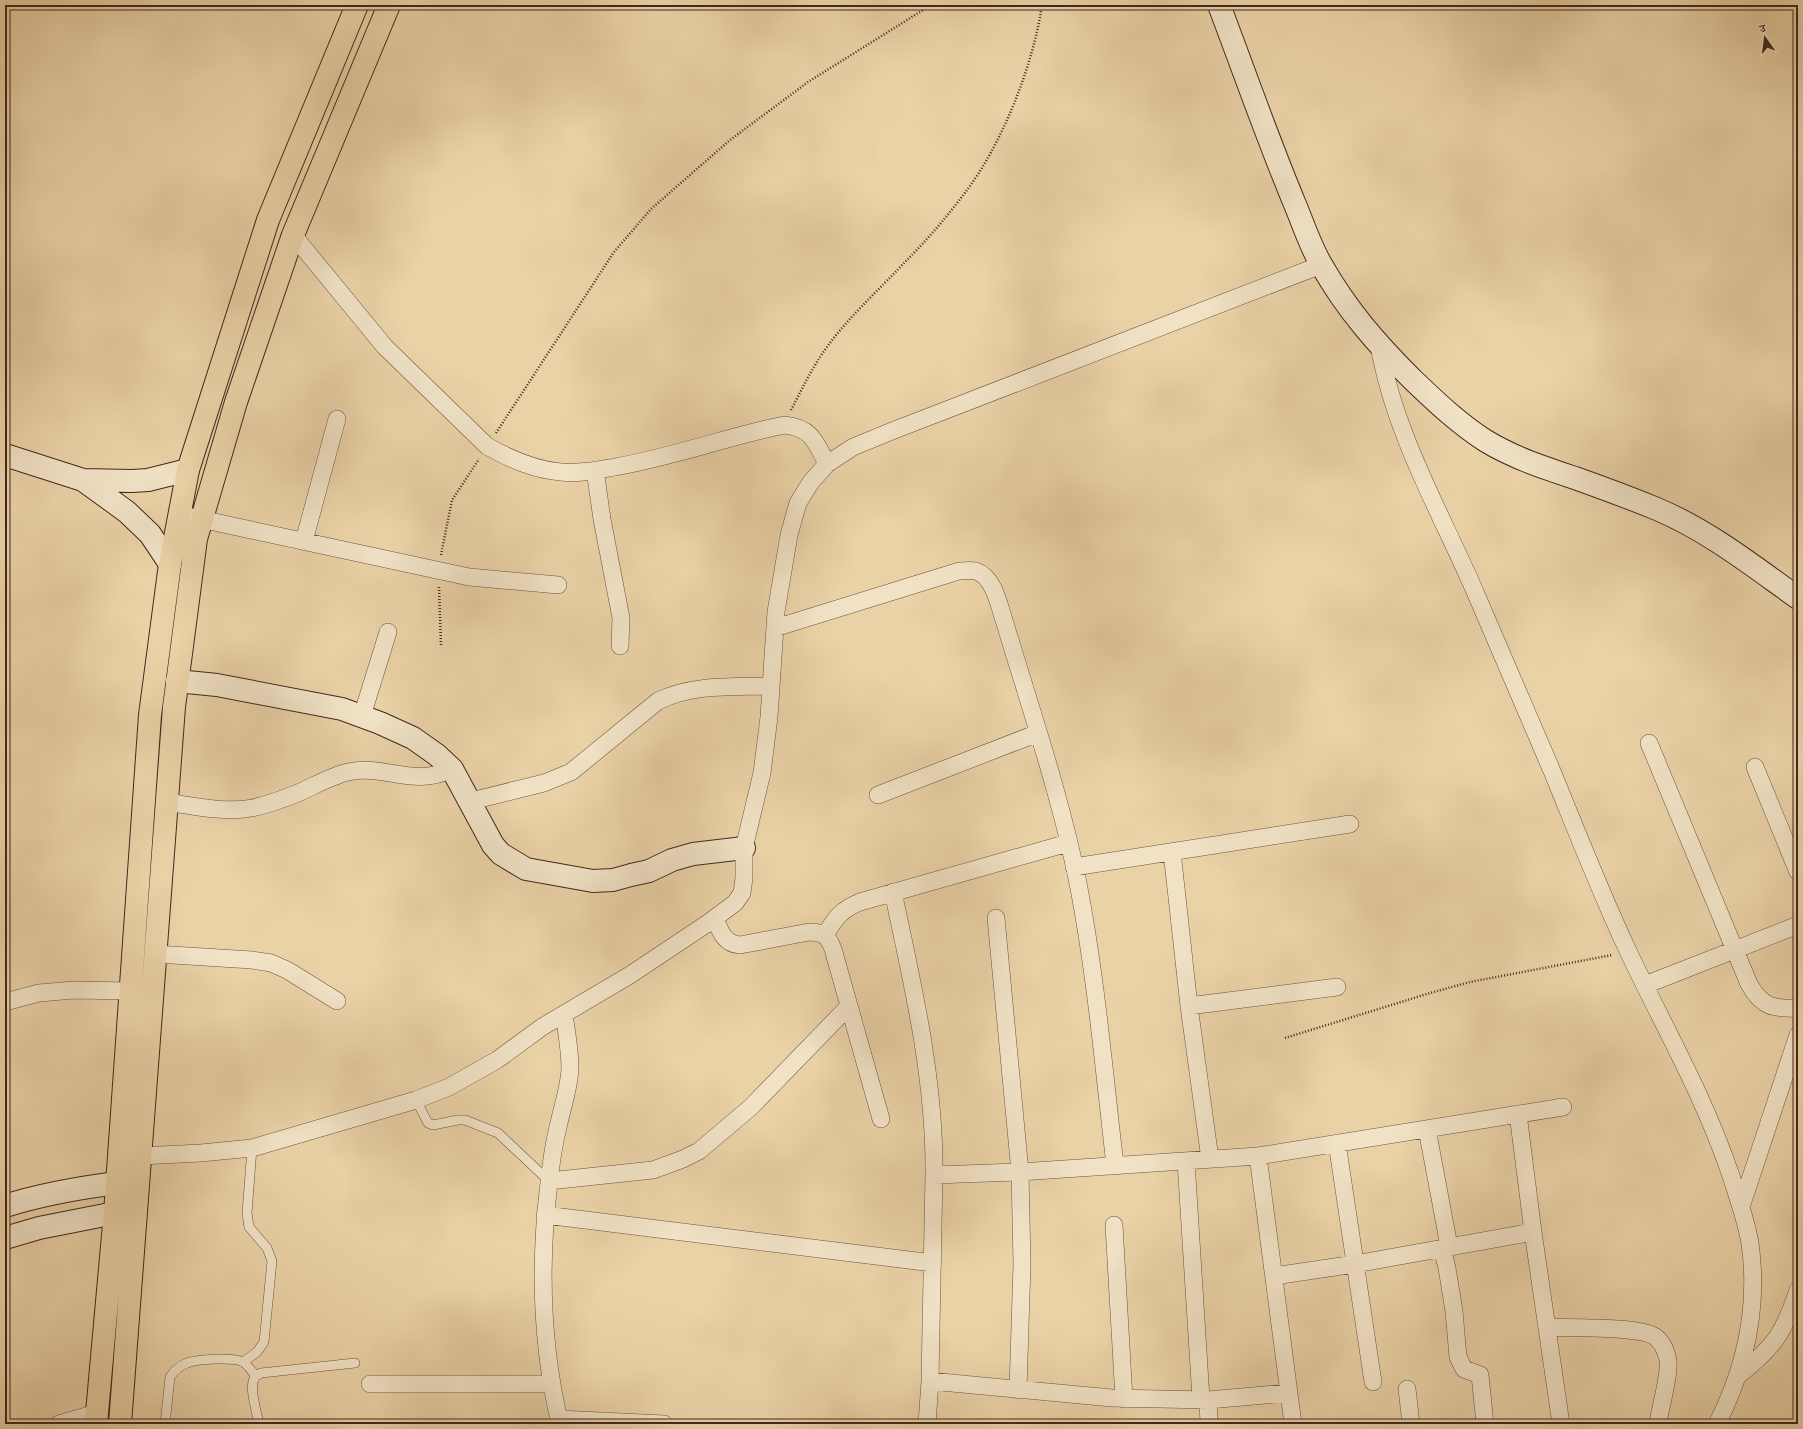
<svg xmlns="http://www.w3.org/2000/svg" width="1803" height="1429" viewBox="0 0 1803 1429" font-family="'IM FELL Double Pica','Noto Serif Devanagari',serif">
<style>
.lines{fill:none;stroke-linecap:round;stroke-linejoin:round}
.lane-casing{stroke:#6d5240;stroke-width:10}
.street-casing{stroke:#6d5240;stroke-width:18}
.secondary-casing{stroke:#43271d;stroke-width:24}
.primary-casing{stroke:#43271d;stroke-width:24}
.path{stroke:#43271d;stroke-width:2.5;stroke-dasharray:1 2;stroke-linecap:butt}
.lane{stroke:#f1e2c6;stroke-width:9}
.street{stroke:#f1e2c6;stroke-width:17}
.secondary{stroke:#f1e2c6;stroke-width:22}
.primary{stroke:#ead2a7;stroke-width:22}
</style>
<rect width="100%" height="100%" fill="#ead2a7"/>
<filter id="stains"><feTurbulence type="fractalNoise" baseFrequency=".005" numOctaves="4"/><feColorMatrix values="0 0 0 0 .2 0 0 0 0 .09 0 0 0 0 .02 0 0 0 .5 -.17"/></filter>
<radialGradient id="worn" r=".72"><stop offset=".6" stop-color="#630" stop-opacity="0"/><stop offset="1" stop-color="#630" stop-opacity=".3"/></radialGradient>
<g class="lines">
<defs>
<path id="lane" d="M416,1100L428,1123L433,1125L458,1120H465L498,1133L549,1181
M243,1362L257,1352L264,1342L272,1261L267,1248L249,1227L247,1213L252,1148
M165,1424L170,1377C174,1371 180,1366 187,1363C197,1359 234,1357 243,1362C248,1365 252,1372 256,1376
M259,1424C257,1413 249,1388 254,1379C255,1376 258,1375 261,1373L355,1363"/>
<path id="street" d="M293,235L385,347L487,446C510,459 534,470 561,472C579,474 598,470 615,467C672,457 727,437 784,425C812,428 815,441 827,464
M1379,345C1394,433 1441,513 1476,594C1501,653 1527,712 1552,771C1577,832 1601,894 1629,953C1664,1027 1705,1098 1731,1176C1738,1198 1746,1220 1750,1243C1759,1308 1746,1367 1717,1424
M595,470L602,519L621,618L620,646
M191,517L469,577L558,585
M304,541L337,419
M775,628L959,571C964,571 970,570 976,571C994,577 999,605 1004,620C1030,707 1060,794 1078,883C1096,976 1104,1071 1115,1165
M362,716L388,632
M1649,743L1749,984C1762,1007 1773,1009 1798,1008
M1755,767L1798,872
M878,795L1038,733
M471,801L544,783L571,772L658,701C693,684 733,687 771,686
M167,802C194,806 224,813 252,808C267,805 283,799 298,793C314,786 331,776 348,772C385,764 414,788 452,769
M1172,852L1189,1006L1210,1159
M1074,867L1350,824
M893,892C913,986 935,1079 934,1175
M715,918C720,931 724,944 740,945L809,932C823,932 828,936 833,949L881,1119
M996,918L1020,1172L1022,1264L1018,1390
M825,935C836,917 841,910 860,902L1068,843
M156,954L252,960L271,963L287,970L337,1001
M1645,985L1798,925
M5,1002L39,993L74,990L130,991
M1189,1006L1337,987
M1518,1114L1533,1232L1561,1424
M1427,1129L1449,1246
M1337,1143L1373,1382
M141,1156L201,1153L252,1148L416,1100L449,1087L497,1060L542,1027L630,975L708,923L735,903L742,893L744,878V848L762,773L769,717L776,612L789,535L798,503L811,482L827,464L853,447L892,431L1321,265
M1258,1156L1293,1424
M1186,1161L1201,1399
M549,1181L653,1170L683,1159L699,1151L751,1107L849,1006
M1741,1207L1798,1035
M545,1215L933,1263
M1114,1225L1124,1399
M1442,1248L1447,1268L1454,1311L1458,1357L1464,1369L1480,1375L1485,1424
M1274,1276L1355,1264L1533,1232
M1547,1327C1569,1328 1639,1326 1654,1336C1662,1341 1666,1351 1668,1360C1670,1376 1660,1407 1658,1424
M1739,1375C1774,1347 1784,1333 1798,1290
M930,1381L1112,1398L1208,1400L1288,1393
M370,1384H550
M1407,1389L1411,1424
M1208,1400L1209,1424
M558,1419L664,1424
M59,1424L97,1413
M560,1424C541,1344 539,1264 549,1183C551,1163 554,1142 559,1123C563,1105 569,1088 570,1069C570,1051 567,1033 564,1015
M927,1424L930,1381L934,1175L1020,1172L1258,1156L1563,1107"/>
<path id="secondary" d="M1219,5C1244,71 1267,137 1294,202C1303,223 1310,246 1322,266C1347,310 1377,344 1412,379C1435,401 1459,424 1486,441C1514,458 1545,468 1575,478C1603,488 1630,498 1657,509C1709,531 1753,566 1798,598
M5,455L83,480L132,481L148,480L188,470
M83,480L127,512L150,534L170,564
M177,681L217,685L342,709L380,723L413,738L437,755L452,769L493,845L501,854L526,869L593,881L613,880L631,875L649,871L672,860L693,854L744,848
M5,1206C42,1194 78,1188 117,1183
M5,1238L39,1228L115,1213"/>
<path id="primary" d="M96,1424L115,1213L150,715L170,564L188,470L268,220L357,5
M120,1424L174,707L196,539L236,402L293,235L389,5"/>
</defs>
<use href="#lane" class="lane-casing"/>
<use href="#street" class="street-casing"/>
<use href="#secondary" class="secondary-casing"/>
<use href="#primary" class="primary-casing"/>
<path class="path" d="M791,410C801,391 810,372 822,354C845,320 877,292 905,262C926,241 946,218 964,194C1002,145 1033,66 1042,5
M496,433L614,252L651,209L730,140L808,82L931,5
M441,555L452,500L479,459
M439,587L441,645
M1285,1038L1430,993L1470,982L1612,955"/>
<use href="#lane" class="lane"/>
<use href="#street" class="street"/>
<use href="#secondary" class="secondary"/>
<use href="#primary" class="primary"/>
</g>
<rect width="1803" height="1429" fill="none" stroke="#ead2a7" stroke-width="20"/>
<rect x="6" y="6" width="1791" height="1417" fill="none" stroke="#43271d" stroke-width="2"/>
<rect x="10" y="10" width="1783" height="1409" fill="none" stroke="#43271d"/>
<g transform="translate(1765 38) rotate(346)" stroke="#f1e2c6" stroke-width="3" paint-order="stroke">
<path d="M0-3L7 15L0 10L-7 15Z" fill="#43271d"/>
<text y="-6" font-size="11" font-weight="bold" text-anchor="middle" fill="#43271d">उ</text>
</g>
<rect width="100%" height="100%" filter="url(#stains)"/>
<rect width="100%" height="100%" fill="url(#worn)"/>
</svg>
